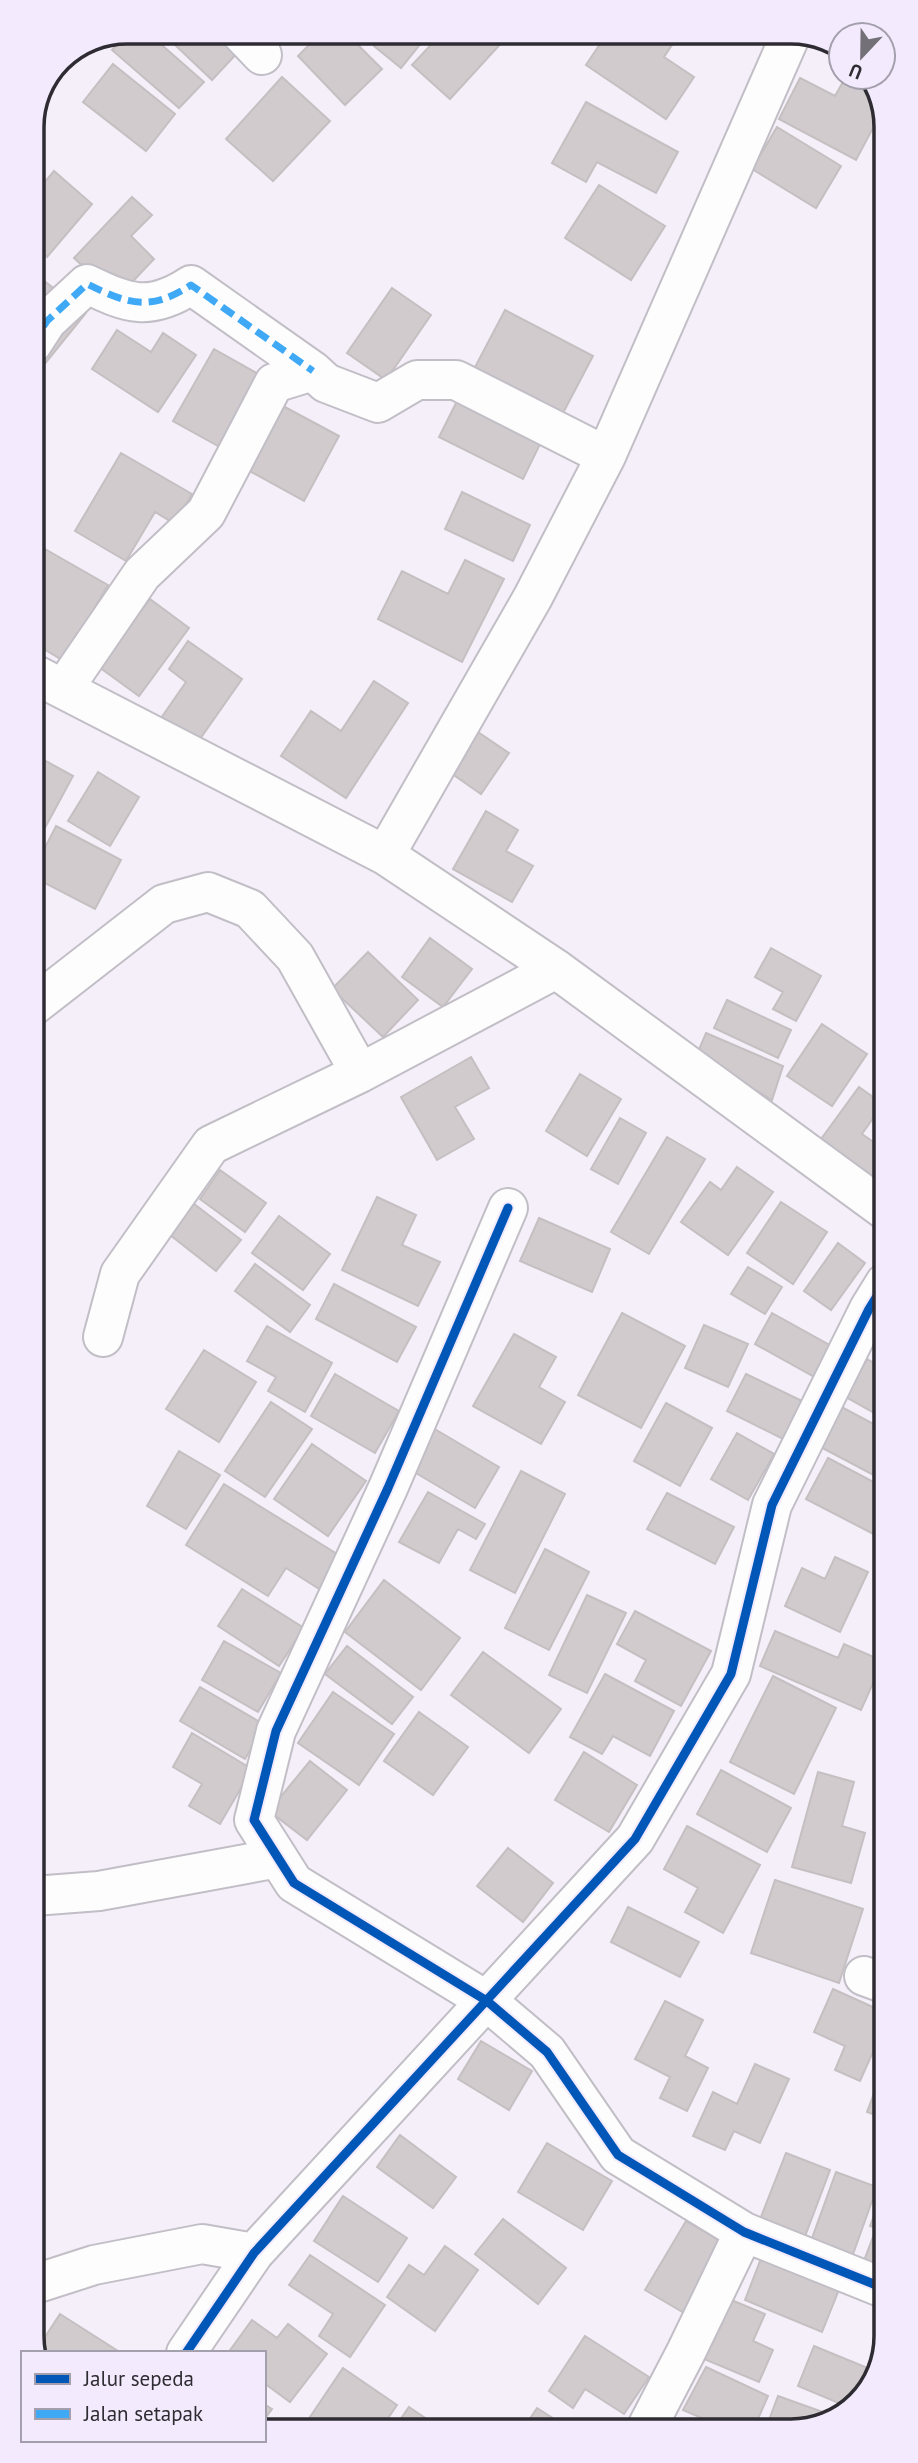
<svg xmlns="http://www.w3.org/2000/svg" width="918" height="2463" viewBox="0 0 918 2463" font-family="'PT Sans',sans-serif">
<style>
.building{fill:#d1cbce;stroke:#c5bfc1;stroke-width:2}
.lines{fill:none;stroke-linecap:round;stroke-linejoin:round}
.minor-casing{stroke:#c2bec6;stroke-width:42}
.minor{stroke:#fdfdfe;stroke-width:38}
.quiet{stroke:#3fa9f5;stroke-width:7;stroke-dasharray:14 7;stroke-linecap:butt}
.cycleway-casing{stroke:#f3ebfd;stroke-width:13}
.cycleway{stroke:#0057b8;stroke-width:9}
.rim{fill:none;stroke:#2e2c32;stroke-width:3.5}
</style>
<rect width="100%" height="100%" fill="#f4eff9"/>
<path class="building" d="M128,32H147L204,82L179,108L112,50Z
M184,32H220L240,50L212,80L173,43Z
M322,32H345L382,69L345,105L298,56Z
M384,32H430L401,68L374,46Z
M443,32H494L504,40L450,99L412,65Z
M608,32L680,33L664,57L694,77L666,119L586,65Z
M113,64L175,114L146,151L83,102Z
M282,77L330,121L273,181L226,139Z
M864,77H868L875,89L861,82Z
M800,78L835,96L844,80L882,100L883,109L856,160L779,119Z
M586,102L678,152L656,193L597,162L586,182L552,163Z
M777,127L841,166L816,208L752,169Z
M54,171L92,204L47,257L32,244V197Z
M599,185L665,226L631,280L565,238Z
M132,197L152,215L131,236L154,259L117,298L74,258Z
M39,277L86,313L43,366L32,357V286Z
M392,288L431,315L386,380L347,353Z
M505,310L593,356L562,415L474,369Z
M117,330L151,352L163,333L196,355L158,412L92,369Z
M214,349L267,379L227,451L173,421Z
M459,397L543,438L523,479L439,437Z
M281,405L339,436L304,501L246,469Z
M121,453L192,494L175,524L155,512L126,561L75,531Z
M462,492L530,525L513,561L445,529Z
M45,549L108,585L64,661L32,642V570Z
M465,560L504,579L462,662L378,619L402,571L448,594Z
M150,599L189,628L139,696L99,667Z
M188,641L242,679L195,746L159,721L186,682L169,669Z
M374,681L408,703L346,798L281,756L311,711L341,731Z
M475,730L509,753L481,794L448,771Z
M33,754L73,776L33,850Z
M98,772L139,797L110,846L68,821Z
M486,811L518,830L506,851L533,866L512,902L453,869Z
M56,826L121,860L95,909L33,877V871Z
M430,938L472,969L443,1007L402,977Z
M771,948L821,976L796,1021L773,1009L783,992L755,977Z
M368,952L418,1000L383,1037L332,989Z
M727,1000L791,1030L778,1058L714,1028Z
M822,1024L867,1054L832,1106L787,1076Z
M706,1033L783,1066L772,1100L697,1054Z
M471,1057L489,1088L455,1107L474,1139L437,1160L401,1097Z
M580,1074L621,1099L587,1156L546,1131Z
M859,1087L883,1104L862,1134L885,1150V1193L816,1146Z
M620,1118L646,1133L618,1184L591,1169Z
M667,1137L705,1159L649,1254L611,1232Z
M737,1167L773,1192L728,1255L681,1222L710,1182L721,1190Z
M220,1170L266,1203L245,1232L200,1199Z
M377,1197L416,1215L402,1245L440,1262L418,1306L342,1270Z
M189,1200L241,1240L216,1271L165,1231Z
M781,1202L827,1232L793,1284L747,1253Z
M279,1216L330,1254L303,1290L252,1253Z
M539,1218L610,1249L592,1292L520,1261Z
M838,1243L865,1263L831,1310L804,1291Z
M255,1264L310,1305L290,1332L235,1291Z
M748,1267L782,1287L765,1314L731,1294Z
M334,1284L416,1327L397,1362L316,1319Z
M622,1313L685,1346L641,1428L578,1395Z
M772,1313L833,1347L816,1378L755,1344Z
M885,1315V1352L868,1342Z
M704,1325L748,1344L728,1387L685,1368Z
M267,1326L332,1363L305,1412L268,1391L276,1377L247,1361Z
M514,1334L556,1357L539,1387L565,1402L541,1444L473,1406Z
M204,1350L256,1382L219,1442L166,1409Z
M867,1359L885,1369V1419L846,1397Z
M335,1374L399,1411L375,1453L311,1416Z
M746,1374L802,1401L783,1439L727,1411Z
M271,1402L312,1429L265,1497L225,1471Z
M666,1403L712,1428L680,1486L634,1461Z
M834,1403L885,1430V1481L813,1443Z
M433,1428L499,1467L475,1508L409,1469Z
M737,1433L774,1454L748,1500L711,1479Z
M312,1444L366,1481L328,1536L274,1499Z
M179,1451L220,1475L186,1529L147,1506Z
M828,1458L885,1488V1540L806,1499Z
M521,1471L565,1494L515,1593L470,1570Z
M224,1484L342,1557L321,1590L286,1568L268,1596L186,1545Z
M428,1492L485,1524L476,1539L458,1529L439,1563L399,1542Z
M667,1493L734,1527L715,1564L647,1529Z
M545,1549L589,1572L549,1650L505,1628Z
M835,1557L868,1572L840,1632L785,1606L802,1568L825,1579Z
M384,1580L460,1638L421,1690L345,1632Z
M242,1589L304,1628L279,1666L218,1626Z
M587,1595L626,1613L587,1693L549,1675Z
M635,1611L711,1651L681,1706L635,1681L646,1660L617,1644Z
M775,1631L838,1658L844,1644L883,1661L861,1710L760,1666Z
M224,1641L281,1673L258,1712L202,1680Z
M347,1646L413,1697L392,1724L325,1674Z
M483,1652L561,1709L529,1753L451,1695Z
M605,1674L674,1711L650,1756L613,1736L602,1754L570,1737Z
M773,1676L836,1708L794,1794L730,1762Z
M200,1687L265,1725L245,1759L180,1721Z
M333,1692L394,1734L359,1785L298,1743Z
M419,1712L468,1747L433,1795L384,1761Z
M192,1733L252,1769L220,1824L189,1806L202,1784L173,1767Z
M584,1752L637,1785L609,1832L555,1800Z
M310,1761L347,1790L307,1840L269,1811Z
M721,1770L791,1808L767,1852L697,1814Z
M818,1772L854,1782L842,1826L865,1833L851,1883L792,1867Z
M687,1826L760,1865L723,1933L685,1912L698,1888L664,1869Z
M508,1848L553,1883L523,1922L477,1886Z
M775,1880L863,1909L839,1983L751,1953Z
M628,1907L699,1942L680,1977L611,1942Z
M833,1989L886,2013V2023L860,2081L835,2070L845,2046L814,2032Z
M665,2001L703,2020L685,2056L708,2068L687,2111L660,2098L670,2077L635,2059Z
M481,2041L532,2071L509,2110L458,2079Z
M755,2064L789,2079L760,2143L734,2131L725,2150L693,2136L713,2092L737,2104Z
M880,2078L886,2080V2119L867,2112Z
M400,2135L456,2177L433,2208L377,2167Z
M547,2143L612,2181L583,2230L518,2192Z
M786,2153L830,2170L804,2239L759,2222Z
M836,2172L877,2187L852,2257L811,2241Z
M886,2185V2232L870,2226Z
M343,2196L407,2238L378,2282L314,2241Z
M503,2219L566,2268L538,2304L475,2254Z
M686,2221L725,2244L684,2313L645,2290Z
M873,2237L886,2241V2275L862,2266Z
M445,2246L478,2270L435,2331L387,2297L409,2265L424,2275Z
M310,2255L385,2305L350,2357L319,2336L333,2314L289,2285Z
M762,2256L840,2287L822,2332L745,2300Z
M729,2299L765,2314L753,2341L773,2350L759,2382L704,2359Z
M60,2314L121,2353L36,2351Z
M252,2320L277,2338L288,2324L327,2354L290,2402L264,2383V2353H228Z
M585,2336L649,2377L624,2414L585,2389L573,2408L549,2391Z
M814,2346L875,2371L867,2395L848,2407L798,2386Z
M706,2367L768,2396L754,2428L722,2429L723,2427L683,2410Z
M343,2368L397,2405L380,2430H317L306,2423Z
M778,2396L834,2416L816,2428H766Z
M264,2404L272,2409L264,2420Z
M409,2407L443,2430H393Z
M537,2408L570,2429H523Z"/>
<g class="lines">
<defs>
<path id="minor" d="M240,32L262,55
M32,344L47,321L87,284C128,304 150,312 191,285L313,371
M32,673L385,855L556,969L885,1210
M64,688L142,574L206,513L274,383L313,371L326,383L378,403L417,380H456L606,456
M385,855L533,597L606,456L792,32
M33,1006L164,904L208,892L250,909L295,957L360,1073
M508,1208L388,1488L276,1731L254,1820L294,1883L487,2001L547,2052L618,2155L744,2232L886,2289
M103,1337L120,1274L211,1145L360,1073L556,969
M34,1896L99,1891L278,1858
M864,1976L886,1984
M35,2284L94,2265L202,2244L254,2253
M186,2353L254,2253L635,1839L731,1674L772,1505L869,1309L885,1283
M646,2429L686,2352L744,2232"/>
</defs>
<use href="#minor" class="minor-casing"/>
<use href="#minor" class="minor"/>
<path class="quiet" d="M32,344L47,321L87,284C128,304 150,312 191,285L313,371"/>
<defs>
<path id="cycleway" d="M508,1208L388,1488L276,1731L254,1820L294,1883L487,2001L547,2052L618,2155L744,2232L886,2289
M186,2353L254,2253L635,1839L731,1674L772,1505L869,1309L885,1283"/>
</defs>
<use href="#cycleway" class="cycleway-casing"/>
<use href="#cycleway" class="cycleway"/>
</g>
<path d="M0 0H918V2463H0ZM127 44H791A83 83 0 0 1 874 127V2336A83 83 0 0 1 791 2419H127A83 83 0 0 1 44 2336V127A83 83 0 0 1 127 44Z" fill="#f3ebfd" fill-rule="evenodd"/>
<path class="rim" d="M127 44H791A83 83 0 0 1 874 127V2336A83 83 0 0 1 791 2419H127A83 83 0 0 1 44 2336V127A83 83 0 0 1 127 44Z"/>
<rect x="21" y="2351" width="245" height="91" fill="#f3ebfd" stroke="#a49fac" stroke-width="2"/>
<rect x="35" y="2374" width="35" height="10" fill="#0057b8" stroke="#a49fac" stroke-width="2"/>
<text x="84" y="2386" font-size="21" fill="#2e2c32">Jalur sepeda</text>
<rect x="35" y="2409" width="35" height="10" fill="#3fa9f5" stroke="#a49fac" stroke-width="2"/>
<text x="84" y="2421" font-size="21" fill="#2e2c32">Jalan setapak</text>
<g transform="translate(862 56) rotate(202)"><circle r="33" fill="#f3ebfd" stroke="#a49fac" stroke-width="2"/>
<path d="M0-5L12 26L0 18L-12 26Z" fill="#737078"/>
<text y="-10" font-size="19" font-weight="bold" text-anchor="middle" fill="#2e2c32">U</text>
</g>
</svg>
